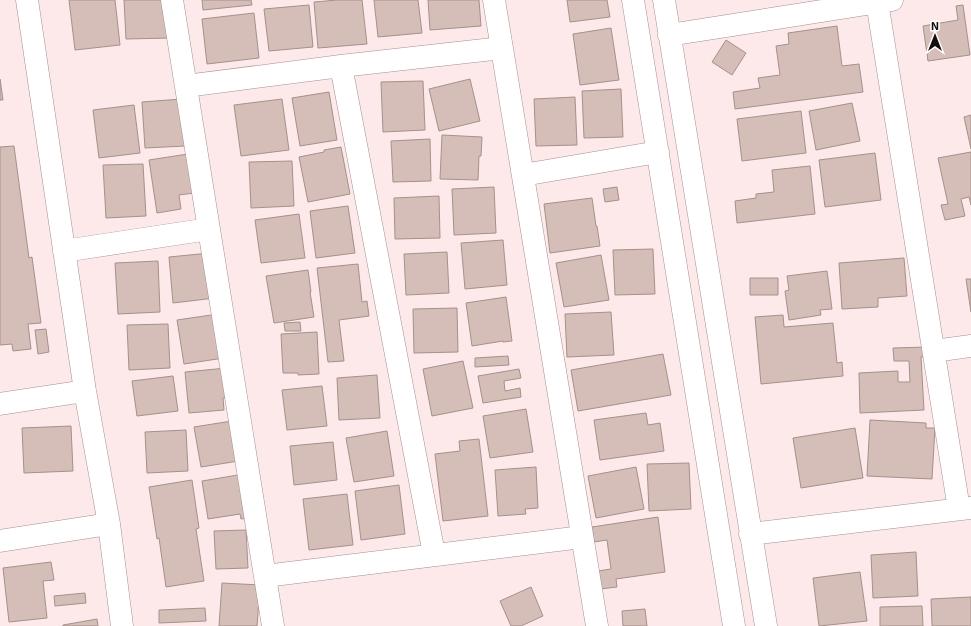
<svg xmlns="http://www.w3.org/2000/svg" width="971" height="626" viewBox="0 0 971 626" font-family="'Exo 2',sans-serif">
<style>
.building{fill:#d5beb8;stroke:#a6908b}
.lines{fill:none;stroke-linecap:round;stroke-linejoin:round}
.minor-casing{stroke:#a68f91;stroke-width:23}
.minor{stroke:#fff;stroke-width:22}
</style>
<rect width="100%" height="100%" fill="#fde9ea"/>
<path class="building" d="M69,0H115L120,45L75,50Z
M124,0H169L171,38L126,39Z
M202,0H251L252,5L203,10Z
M337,0H362L367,44L318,48L314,2Z
M374,0H418L422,33L378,37Z
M428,0H479L481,26L430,30Z
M567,0H607L610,17L570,22Z
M309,5L313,47L269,51L264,9Z
M963,5L970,55L928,61L923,26L958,20L956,6Z
M254,13L259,58L207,64L202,19Z
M837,26L842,66L859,64L863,92L735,109L733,92L760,88L758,78L780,75L776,46L789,44L788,33Z
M611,28L619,80L580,85L573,34Z
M726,40L746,53L732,75L712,62Z
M0,79L3,100H0Z
M470,79L480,121L439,131L429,89Z
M423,81L425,130L383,132L381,82Z
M621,89L623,137L584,138L582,91Z
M329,92L337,140L300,146L292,98Z
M575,97L577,145L536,146L534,99Z
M182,99L185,146L145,148L142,102Z
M282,99L289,150L241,156L234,105Z
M852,103L860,141L816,150L809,111Z
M134,105L140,153L99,158L93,110Z
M801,111L806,153L742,161L737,119Z
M971,115V149L964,117Z
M442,135L482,137L481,156H479L478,180L440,179Z
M430,139L431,181L393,182L391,141Z
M14,146L29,258L32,257L41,323L28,324L31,349L13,351L12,344L0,345V147Z
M341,147L350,194L308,202L299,157L324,152V150Z
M971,152V205L969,197L961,199L965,216L945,220L941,205L948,204L938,158Z
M875,153L881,200L825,207L819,160Z
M188,154L194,193L179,195L181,209L157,213L149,160Z
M292,161L294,206L251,208L249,162Z
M143,164L146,216L106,218L103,165Z
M810,166L815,214L737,223L735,201L756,198V194L774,192L772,170Z
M494,187L496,233L454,235L452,189Z
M617,187L619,200L605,202L603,189Z
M439,196L440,238L395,239L394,198Z
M592,198L596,226H597L600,246L550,253L544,204Z
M348,206L355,253L316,258L310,211Z
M299,214L305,258L261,263L255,220Z
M503,240L507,285L465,289L461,243Z
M653,249L655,294L615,295L613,250Z
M447,252L449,293L406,295L404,254Z
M210,253L215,298L173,303L169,257Z
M601,255L609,300L564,307L556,263Z
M904,258L907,296L878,298V307L842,309L839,263Z
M158,261L160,312L118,314L115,263Z
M358,264L362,302L367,301L369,316L339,320L344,361L328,362L317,268Z
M308,270L311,292H310L314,317L274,323L266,276Z
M827,271L832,309L820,310L821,315L789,320L785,291L789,290L787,276Z
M750,278H778V295H750Z
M966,279H971V312Z
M506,297L512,341L503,342V341L472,346L466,303Z
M457,308L458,352L414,353L413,309Z
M611,312L614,355L567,357L565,314Z
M218,314L224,358L184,364L177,320Z
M783,315L784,327L833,323L837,363L842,362L843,376L761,384L755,317Z
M300,322L301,331H285L284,323Z
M168,324L170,368L129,370L127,325Z
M46,329L49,352L38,354L35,330Z
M317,332L319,374L298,375V373H283L281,334Z
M928,347V357H921L924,410L860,413L859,373L898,371V382H910L909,361H894L893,348Z
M663,354L671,395L578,411L571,370Z
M508,356L509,365L475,367V358Z
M463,361L473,408L432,416L423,369Z
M227,368L230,397L223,398L224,410L189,413L185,372Z
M519,369L521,378L504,381L505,391L520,388L521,397L483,403L478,376Z
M377,375L380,418L339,420L337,378Z
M173,376L178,411L137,416L132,381Z
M322,386L327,426L287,430L282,390Z
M526,409L533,452L490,458L483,416Z
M646,413L648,425L660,423L664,451L600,460L594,420Z
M238,420L245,460L201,467L194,427Z
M870,420L926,423V428H935L932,479L867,476Z
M71,426L73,471L24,473L22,428Z
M855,428L863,478L801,488L793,438Z
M186,430L188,471L147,473L145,432Z
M387,431L394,476L354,482L346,438Z
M479,439L488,516L443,521L435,454L460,451L459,441Z
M333,442L337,480L294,485L290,446Z
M689,463L691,509L649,511L647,464Z
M536,467L538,508L525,509L526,514L498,516L495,470Z
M636,467L644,509L596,518L588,476Z
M244,474L253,517L241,519L240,514L208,519L202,481Z
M192,480L199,528L196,529L204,581L166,587L159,538L157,539L149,487Z
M399,485L405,534L361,540L355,491Z
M347,494L353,545L309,550L303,499Z
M658,517L665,572L616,579L617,587L600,589L598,571L611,569L607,540L594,542L592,527Z
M246,530L248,568L216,569L214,531Z
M916,552L918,596L873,598L871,555Z
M51,562L54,580L43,581L47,618L9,622L3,568Z
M860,572L867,621L819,626L813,578Z
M222,583L260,585L257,626H219Z
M531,587L543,616L521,626H511L500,601Z
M85,593L86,603L55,606L54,596Z
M971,597V626H932L931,599Z
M922,606L923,626H880V607Z
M205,608L206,621L159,623V610Z
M645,609L647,626H623L622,611Z
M97,619L98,626H63V625Z"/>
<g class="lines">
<defs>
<path id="minor" d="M27,0L85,391L109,524L122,626
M172,0L273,626
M494,0L597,626
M633,0L734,626
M664,0L766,626
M877,2L959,509
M669,35L892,0
M341,66L434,554
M186,86L341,66L502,48
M523,175L658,152
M64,251L209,229
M934,351L971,346
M0,404L85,391
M750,534L971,508
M0,541L109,524
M265,576L582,537"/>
</defs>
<use href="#minor" class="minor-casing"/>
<use href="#minor" class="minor"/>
</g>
<g transform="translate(935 36)" stroke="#ffffff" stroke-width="3" paint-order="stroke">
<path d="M0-3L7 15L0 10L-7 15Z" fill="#150d0d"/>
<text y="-6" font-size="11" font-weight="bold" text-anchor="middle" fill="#150d0d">N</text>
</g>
</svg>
